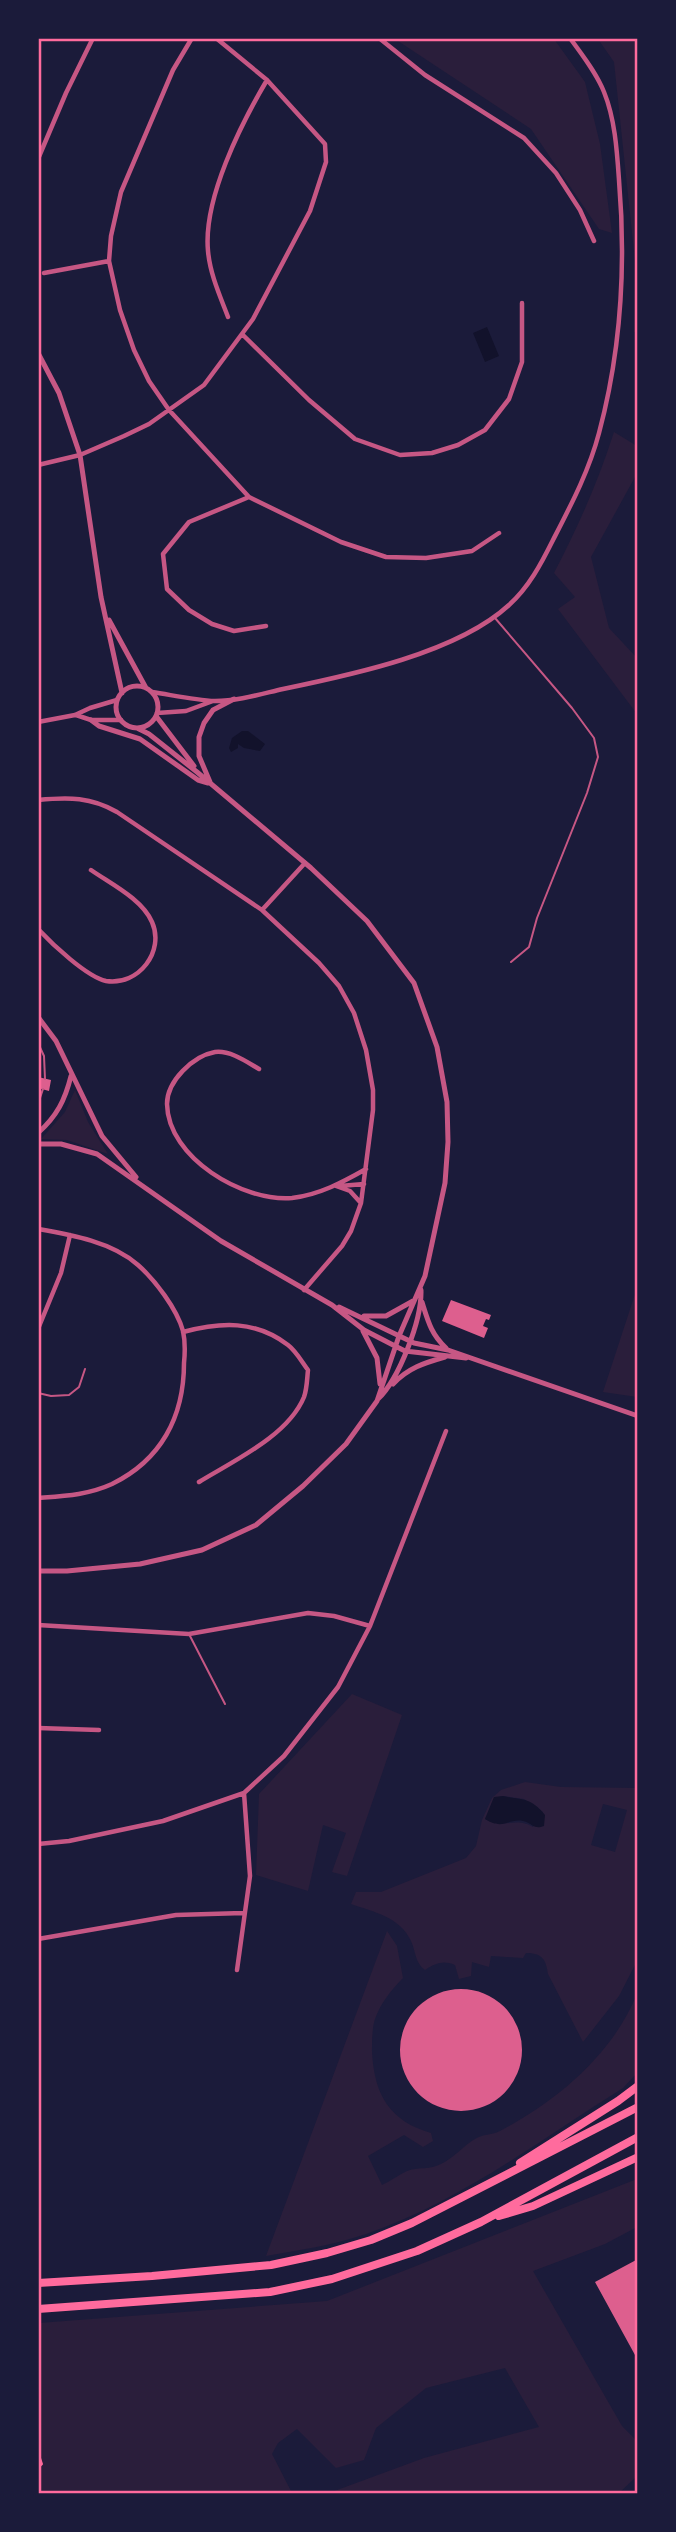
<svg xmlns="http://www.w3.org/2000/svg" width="676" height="2532" viewBox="0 0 676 2532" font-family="'Nunito Sans',sans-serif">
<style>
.green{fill:#2a1e3b;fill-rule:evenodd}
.water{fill:#12122b}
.building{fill:#dd5f8e}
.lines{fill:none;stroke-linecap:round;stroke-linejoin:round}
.path{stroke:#ff6b9d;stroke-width:2}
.service{stroke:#c65784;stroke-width:2}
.minor{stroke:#c65784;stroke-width:4.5}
.tertiary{stroke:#c65784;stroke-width:5}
.motorway{stroke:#ff6b9d;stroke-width:8}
.neatline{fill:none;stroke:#ff6b9d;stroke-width:2.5}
</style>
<rect width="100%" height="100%" fill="#1b1b3a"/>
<path class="green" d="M395,39H554L585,82L600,144L612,233L599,229L531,129Z
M598,39H637V333L634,332L635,261L614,62Z
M614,432L637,446V472L635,477L591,557L609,628L637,658V714L558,609L575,597L554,573C578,527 598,482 614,432Z
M75,1090L88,1122L108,1154L67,1140L41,1139L65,1112Z
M637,1288V1397L603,1392Z
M352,1694L402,1715L347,1876L332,1872L346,1833L323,1825L308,1891L256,1875L259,1794Z
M525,1782L561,1787L637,1788V1961L619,1996L583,2042L548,1974C546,1959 542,1953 526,1953L523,1958L491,1956L489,1967L472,1962L471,1976L459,1979L455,1965C443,1960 436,1963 425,1970C415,1963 416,1952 411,1941C400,1917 374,1912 351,1904L356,1892H381L466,1858L476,1846L482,1820L492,1798L501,1790ZM503,1796L524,1799L543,1812L533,1827C515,1816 505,1830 485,1819L494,1798ZM603,1804L627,1810L615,1852L591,1845Z
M387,1931L397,1946L403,1978C392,1989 380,2004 375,2019C372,2028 372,2042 372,2051C374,2094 389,2121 431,2133L433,2141L423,2147L404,2135L368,2156L382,2185C391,2181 401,2173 410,2170C419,2167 430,2170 441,2164C454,2158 463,2146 475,2139C482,2134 493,2135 500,2131C557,2101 612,2055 637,1994V2073L623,2088C540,2140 459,2202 366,2234C334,2245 300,2250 266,2256Z
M637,2179V2227L605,2244L533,2271L622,2426L637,2441V2476L619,2493H329L424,2458L539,2427L505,2368L426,2388L376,2428L364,2460L336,2468L297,2429L278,2443L272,2454L292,2493L39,2494V2323L327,2301Z"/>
<path class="water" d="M487,327L499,356L485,362L473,333Z
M242,731H248L265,744L260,751L244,748L238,744V748L231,752L229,748L232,738Z
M503,1796C523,1801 529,1796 545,1815L544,1826C533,1830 533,1823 523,1821C508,1818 503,1831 485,1819L494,1797Z"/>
<path class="building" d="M38,1077L51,1080L49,1091L38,1088Z
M451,1300L491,1315L489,1320L486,1319L483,1326L488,1328L484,1338L442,1321Z
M400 2050a61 61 0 1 1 122 0a61 61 0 1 1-122 0Z
M638,2259V2354L635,2355L595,2282Z"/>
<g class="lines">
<path class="path" d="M38,2452L42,2464L38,2468"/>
<path class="service" d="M495,618L572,708L594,738L598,757L587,793L537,918L529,947L511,962
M38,1043L44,1056L45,1079
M38,1104L43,1089
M38,1393L51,1396L69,1395L79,1387L85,1369
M190,1636L225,1704"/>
<path class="minor" d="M192,38L173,70L121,192L111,236L109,261L120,310L134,350L149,381L169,410L249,497L341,542L386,557L426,558L472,551L499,533
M379,38L425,75L524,138L556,173L580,210L594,241
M38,159L66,93L93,38
M44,273L109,261
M228,317C220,296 210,274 208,251C203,199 241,124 267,80
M243,335L309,400L355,439L400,455L432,453L458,445L485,430L509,399L522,362V303
M38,465L80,455L124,436L149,424L204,385L253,319L310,211L326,162L325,144L267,80L216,38
M249,497L189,522L163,554L167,589L189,610L212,624L234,631L266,626
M152,692C172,695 194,700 215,701C238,701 261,694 283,689C351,675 457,653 509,605C529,587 541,564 553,540C571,505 589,471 599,433C621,351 626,264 619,180C617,151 615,119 604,92C596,72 582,55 570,38
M157,713L186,711L213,701
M76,715L91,720H121
M38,722L75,715L90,708L117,700
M38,800C69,797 91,797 117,812L262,910L319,963L339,986L354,1013L366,1050L373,1090V1110L361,1203L351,1231L342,1246L304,1290
M262,910L305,863
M38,929C52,944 87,977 106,981C139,986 165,951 152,922C142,899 111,884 91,870
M259,1069C247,1062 230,1050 215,1052C193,1056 167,1081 167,1104C168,1158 243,1202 292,1198C319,1195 343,1182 366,1169
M336,1186L350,1191L360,1202
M340,1186L364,1184
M38,1229C72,1235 112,1242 138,1265C155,1280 177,1309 183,1331C185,1340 185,1353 184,1363C184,1417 161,1460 112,1484C88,1495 64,1496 38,1498
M38,1329L61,1273L70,1235
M183,1332C221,1322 255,1320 288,1345C296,1351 302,1362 308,1370C307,1379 307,1389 304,1397C288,1436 233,1461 199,1482
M38,1625L189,1634L308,1613L334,1616L370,1626
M38,1728L99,1730
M38,1844L69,1841L163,1821L244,1793L284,1756L338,1687L370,1626L446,1431
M38,1939L176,1915L243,1913
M237,1970L250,1876L244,1793"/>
<path class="tertiary" d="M38,353L59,393L80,455L101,597L122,693
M109,620L146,688
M116 707a21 21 0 1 1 42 0a21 21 0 1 1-42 0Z
M156,716L194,766
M91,720L99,726L140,739L198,780L208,783
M210,782L199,756V737L204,723L213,710L234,699
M38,1017L56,1041L102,1136L136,1177
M38,1133C57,1116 65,1100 71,1076
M38,1144H61L97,1154L221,1241L332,1305L364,1330L395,1346L405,1351L466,1358
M422,1302C428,1321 431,1334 446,1348
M339,1307L414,1343L448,1350L638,1416
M364,1316H386L413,1301
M363,1331L377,1358L380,1384
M393,1384C408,1368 424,1363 445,1357
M378,1399C399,1379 422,1320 421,1290
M38,1571H67L140,1564L202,1550L256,1525L303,1486L346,1444L377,1401L399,1336L425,1276L445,1183L448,1142L447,1102L437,1047L414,983L367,921L311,868L197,772L149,734L137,728"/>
<path class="motorway" d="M520,2163L618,2101L638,2086
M499,2216L533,2206L638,2157
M38,2283L152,2276L271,2265L327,2253L371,2240L412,2223L638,2107
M38,2309L270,2292L332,2279L417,2251L481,2222L638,2137"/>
</g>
<rect width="676" height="2532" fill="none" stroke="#1b1b3a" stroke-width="80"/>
<rect x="40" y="40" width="596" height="2452" class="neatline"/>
</svg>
